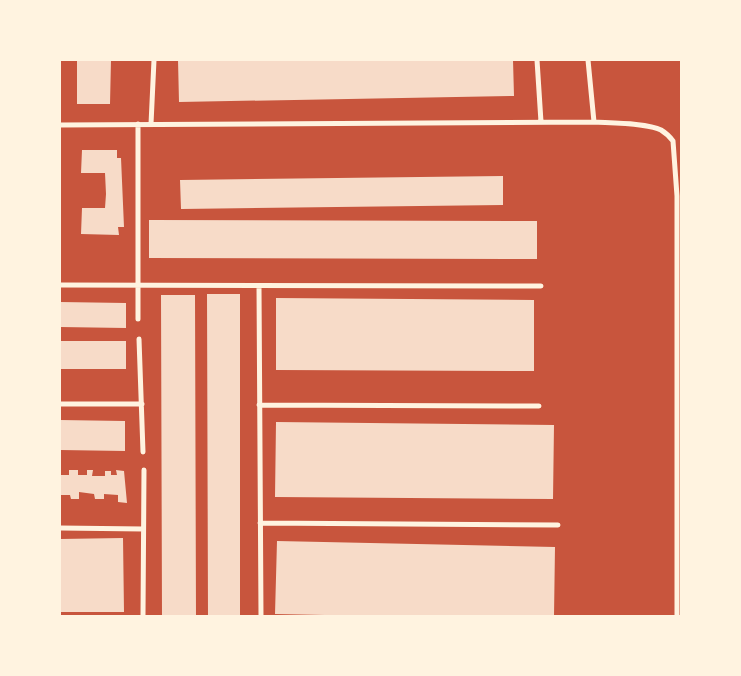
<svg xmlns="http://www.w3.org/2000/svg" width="741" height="676" viewBox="0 0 741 676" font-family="Manrope,sans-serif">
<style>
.building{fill:#f7dbc8}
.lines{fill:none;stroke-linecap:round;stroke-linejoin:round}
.minor{stroke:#fff3e0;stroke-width:5}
</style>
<rect width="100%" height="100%" fill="#c8553d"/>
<path class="building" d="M77,60H111L110,104H77Z
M178,60H513L514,96L179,102Z
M82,150H117V158H121L124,227H118L119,235L81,234L82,208H105L106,194L105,173H81Z
M503,176V205L181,209L180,180Z
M149,220L537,221V259L149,258Z
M207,294H240V616H208Z
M161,295H195L196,616H162Z
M276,298L534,300V371L276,370Z
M60,302L126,303V328L60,327Z
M60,341H126V369H60Z
M60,420L125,421V451L60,450Z
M276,422L554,425L553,499L275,497Z
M69,470H78V475H87V470H93L92,476H105V471H111V475H117L116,470L124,471L127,503L118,502V495L104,494V499H95L94,494L79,492V499H71L70,495H60V475H69Z
M123,538L124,612H60V539Z
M277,541L555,547L554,616H374L275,614Z"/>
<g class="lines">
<path class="minor" d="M537,60L541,122
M588,60L594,122
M138,124V319
M151,124L154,60
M60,125L594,122C611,123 648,123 661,130C666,133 670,137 673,141L677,196V616
M60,285L541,286
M259,286L261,616
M139,339L143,452
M60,404H142
M259,405L539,406
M260,523L558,525
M60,528L143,529
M143,616L144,470"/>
</g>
<rect width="741" height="676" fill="none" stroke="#fff3e0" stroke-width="122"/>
</svg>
